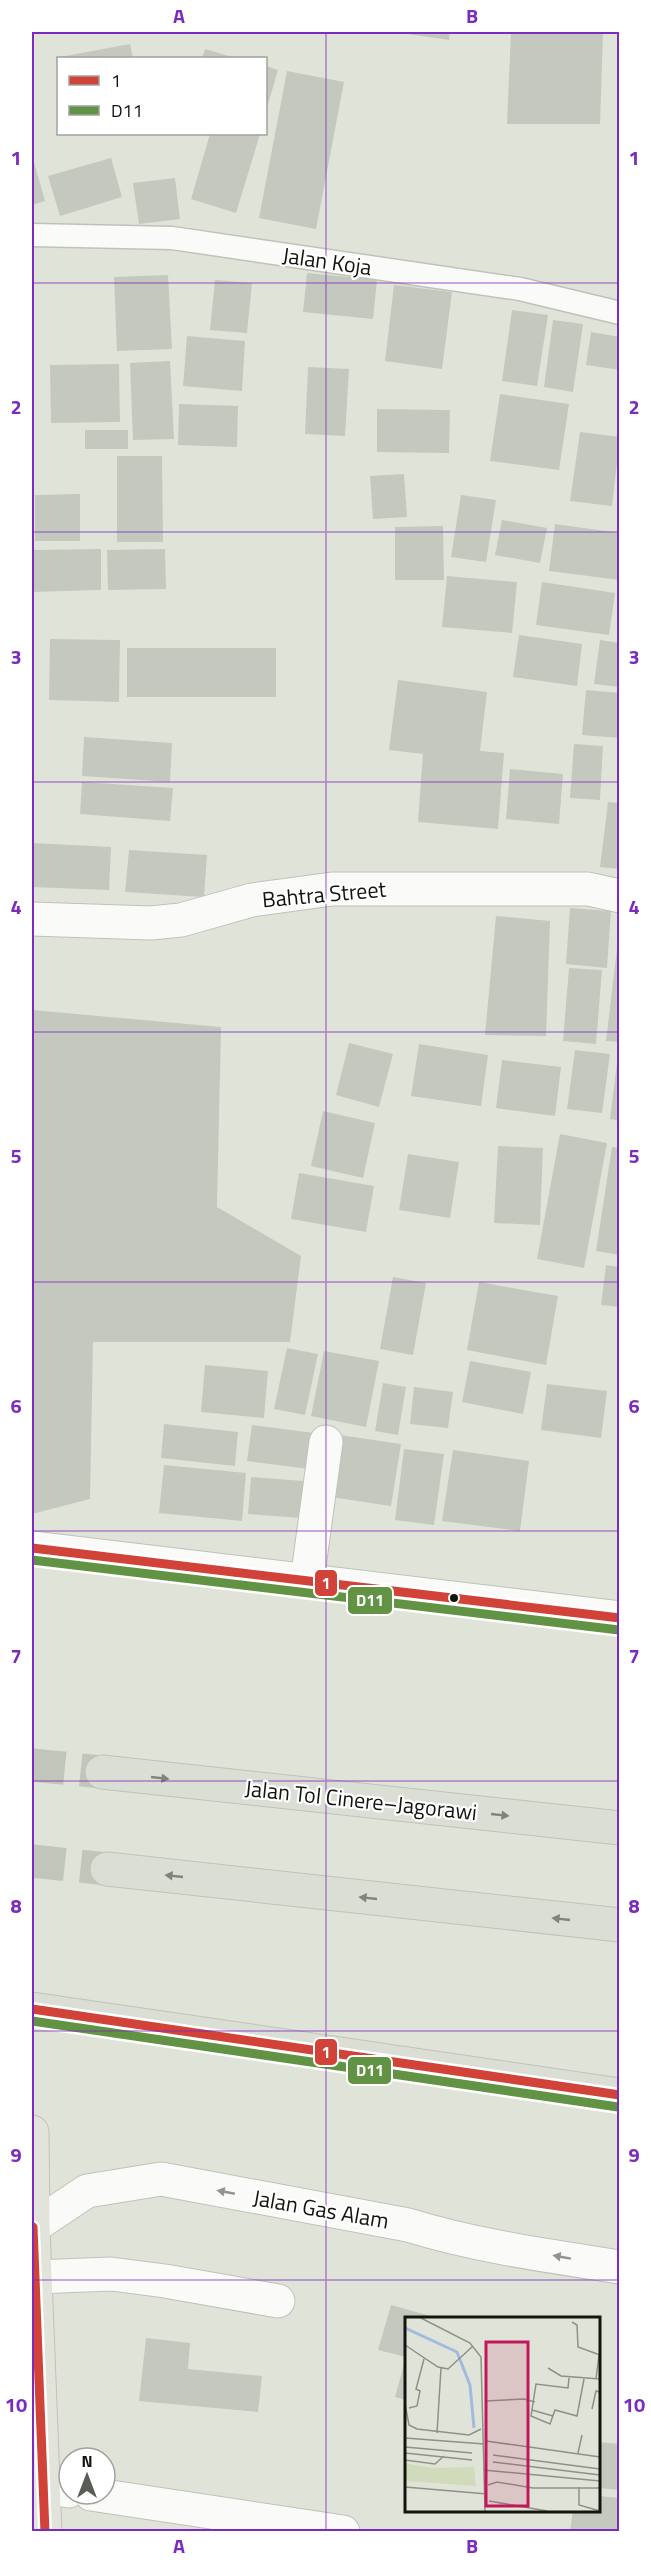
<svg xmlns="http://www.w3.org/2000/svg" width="651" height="2563" viewBox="0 0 651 2563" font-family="'Titillium Web',sans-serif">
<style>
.building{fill:#c4c8bf}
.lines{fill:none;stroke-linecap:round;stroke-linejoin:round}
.motorway-tunnel{stroke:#c1c5ba;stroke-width:33;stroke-dasharray:33 16;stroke-linecap:butt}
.service-casing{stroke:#bfc2b9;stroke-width:25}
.minor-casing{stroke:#bfc2b9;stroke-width:35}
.secondary-casing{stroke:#bfc2b9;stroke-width:35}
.trunk-casing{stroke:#c0c2bc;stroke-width:35}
.motorway-casing{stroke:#c0c2bc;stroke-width:35}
.service{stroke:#fafbf9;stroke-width:22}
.minor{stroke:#fafbf9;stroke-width:33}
.secondary{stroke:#fafbf9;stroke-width:33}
.trunk{stroke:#e2e4dc;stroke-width:33}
.motorway{stroke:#dbded5;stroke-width:33}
.bus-1-casing{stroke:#fff;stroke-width:14}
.bus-2-casing{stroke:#fff;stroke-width:14}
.bus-1{stroke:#d14338;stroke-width:9}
.bus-2{stroke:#629344;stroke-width:9}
.oneway{fill:#81847b}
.oneway2{fill:#92948f}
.grid{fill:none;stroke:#7b2cbf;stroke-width:1.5;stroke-opacity:0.55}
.bus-dot{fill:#12150e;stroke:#fff;stroke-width:2}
.labels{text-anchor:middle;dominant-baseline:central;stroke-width:4.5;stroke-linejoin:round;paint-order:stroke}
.street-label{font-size:22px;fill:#12150e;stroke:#fff}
.inset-river{fill:none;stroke:#a2bae0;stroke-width:3}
.inset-road{fill:none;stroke:#8e9187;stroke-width:1.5}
.view{fill:#c2185b;fill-opacity:0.15;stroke:#c2185b;stroke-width:3}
.inset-edge{fill:none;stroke:#12150e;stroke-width:3}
.line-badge{stroke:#fff;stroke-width:2}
.badge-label{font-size:16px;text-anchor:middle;font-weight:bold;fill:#fff}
.neatline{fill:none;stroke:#7b2cbf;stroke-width:2}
.grid-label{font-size:20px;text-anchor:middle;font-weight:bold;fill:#7b2cbf}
</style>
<rect width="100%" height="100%" fill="#e0e4d8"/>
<path class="building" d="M394,32H450L449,40Z
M511,32H603L600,124H507Z
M130,44L133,58H60V57Z
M205,49L236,58H202Z
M266,66L278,70L266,111Z
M287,71L344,82L316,229L259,218Z
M210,134H260L236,213L191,199Z
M32,155L45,201L32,205Z
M111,158L122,197L60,216L48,176Z
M175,178L180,219L139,224L133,183Z
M307,273L377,280L373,319L303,312Z
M168,275L172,349L117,351L114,277Z
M215,280L252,283L247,333L210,330Z
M394,285L452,292L442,369L385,361Z
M512,310L548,315L537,386L502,381Z
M553,320L583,324L573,392L544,387Z
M591,332L620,337V370L586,365Z
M187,336L245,341L242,391L183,386Z
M170,361L174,439L133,440L130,363Z
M119,364L120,422L51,423L50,365Z
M308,367L349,369L345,436L305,434Z
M500,394L569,404L559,470L490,461Z
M179,404L238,406L237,447L178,445Z
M377,409L450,410L449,453L377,452Z
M85,430H128V449H85Z
M580,432L620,437L612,506L570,501Z
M117,456H162L163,542H117Z
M404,474L407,517L373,519L370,476Z
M80,494V541H35V495Z
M461,495L496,500L486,562L451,557Z
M502,520L547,528L540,563L495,555Z
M555,524L620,533V580L549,571Z
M443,526L444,580H395V527Z
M101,549V590L32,592V550Z
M165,549L166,589L108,590L107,550Z
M447,576L517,582L512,633L442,627Z
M542,582L615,593L609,635L536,625Z
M519,635L582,644L577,686L513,677Z
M50,639L120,640L119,702L49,700Z
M600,640L620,643V687L594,684Z
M127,648H276V697H127Z
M398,680L487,692L480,751L504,753L498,829L418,822L423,754L389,750Z
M586,690L620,693V738L582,735Z
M84,737L172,743L170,782L82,776Z
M574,744L603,746L600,800L570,798Z
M510,769L563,774L559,824L506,819Z
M82,782L173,788L170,821L80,814Z
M608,802L620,803V869L600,867Z
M32,843L111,847L109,890L32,887Z
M129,850L207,855L204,897L125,892Z
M570,908L611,911L607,968L566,964Z
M496,916L550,921L546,1036L485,1035Z
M618,940H620V1042L606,1041Z
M569,968L602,970L596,1044L563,1041Z
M32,1010L221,1027L217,1207L301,1256L290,1342H93L90,1499L32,1514Z
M349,1043L393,1054L379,1107L336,1095Z
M419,1044L488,1055L481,1106L411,1096Z
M575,1050L610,1054L602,1113L567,1109Z
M618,1055H620V1121L610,1119Z
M502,1060L561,1067L555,1116L496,1108Z
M323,1111L375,1123L363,1178L311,1166Z
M560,1134L607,1143L584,1268L537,1259Z
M498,1146L543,1148L540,1225L494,1223Z
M612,1147L620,1148V1255L596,1251Z
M408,1154L459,1162L450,1218L399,1210Z
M299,1173L374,1186L366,1232L291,1219Z
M606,1265L620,1267V1307L601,1305Z
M393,1277L426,1283L413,1355L380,1349Z
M479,1282L558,1296L546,1365L467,1350Z
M287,1348L318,1354L305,1415L274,1409Z
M324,1351L379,1361L366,1427L311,1416Z
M470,1361L531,1372L523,1414L462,1402Z
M205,1365L268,1371L264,1418L201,1412Z
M383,1383L406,1387L398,1435L375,1431Z
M547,1384L607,1391L601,1438L541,1430Z
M414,1387L453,1392L448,1428L410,1424Z
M164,1424L238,1432L235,1466L161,1458Z
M252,1425L322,1434L317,1470L247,1461Z
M333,1434L401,1444L391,1506L324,1496Z
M404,1449L444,1454L434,1525L395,1520Z
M453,1450L529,1461L520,1531L442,1521Z
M164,1465L246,1473L242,1521L159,1513Z
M251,1477L304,1481L301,1518L248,1514Z
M391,2305L438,2318H406V2400L395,2397L406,2357L378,2350Z
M146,2338L190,2343L188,2369L262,2376L258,2412L139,2401Z
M598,2442L620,2444V2490L598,2488Z
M598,2496L620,2498V2532H570L573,2510H598Z"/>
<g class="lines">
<path class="motorway-tunnel" d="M32,1765L102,1772
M32,1861L107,1869"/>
<defs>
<path id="service" d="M32,235L172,238L520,289L620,313"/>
<path id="minor" d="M32,919L151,923L181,920L252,900L332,889H588L620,896
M307,1581L326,1442
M35,2277L111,2274L165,2281L278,2301
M43,2487L69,2491
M91,2494L343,2532"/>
<path id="secondary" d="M32,1548L620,1618
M33,2227L87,2191L161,2179L408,2225C476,2246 549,2256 620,2267"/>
<path id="trunk" d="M32,2132L33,2227L45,2532"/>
<path id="motorway" d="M102,1772L620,1828
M107,1869L620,1925
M32,2009L620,2095"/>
</defs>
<use href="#service" class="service-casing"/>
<use href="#minor" class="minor-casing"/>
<use href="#secondary" class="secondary-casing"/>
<use href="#trunk" class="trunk-casing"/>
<use href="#motorway" class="motorway-casing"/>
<use href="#service" class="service"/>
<use href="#minor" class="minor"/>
<use href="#secondary" class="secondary"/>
<use href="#trunk" class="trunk"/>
<use href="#motorway" class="motorway"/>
<defs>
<path id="bus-1" d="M32,1548L620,1618
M32,2009L620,2095
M33,2227L45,2532"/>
<path id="bus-2" d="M32,1560L619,1630
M32,2021L618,2107"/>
</defs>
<use href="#bus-1" class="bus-1-casing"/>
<use href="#bus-2" class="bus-2-casing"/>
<use href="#bus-1" class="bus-1"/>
<use href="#bus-2" class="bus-2"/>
</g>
<defs><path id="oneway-solid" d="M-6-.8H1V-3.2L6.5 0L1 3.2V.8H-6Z" transform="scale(1.5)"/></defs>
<g class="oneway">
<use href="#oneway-solid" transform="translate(160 1778) rotate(6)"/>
<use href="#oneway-solid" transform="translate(500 1815) rotate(6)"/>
<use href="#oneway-solid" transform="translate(174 1876) rotate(-174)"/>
<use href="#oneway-solid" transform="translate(368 1898) rotate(-174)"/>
<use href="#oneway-solid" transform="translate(561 1919) rotate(-174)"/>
</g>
<g class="oneway2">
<use href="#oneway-solid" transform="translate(226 2192) rotate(-169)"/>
<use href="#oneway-solid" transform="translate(562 2257) rotate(-170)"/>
</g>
<path class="grid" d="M326,32V2532M32,283H620M32,532H620M32,782H620M32,1032H620M32,1282H620M32,1531H620M32,1781H620M32,2031H620M32,2280H620"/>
<circle class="bus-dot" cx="454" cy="1598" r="5"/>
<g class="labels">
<g class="street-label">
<text transform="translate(327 261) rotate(8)">Jalan Koja</text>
<text transform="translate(324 894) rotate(-5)">Bahtra Street</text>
<text transform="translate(361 1800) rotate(6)">Jalan Tol Cinere–Jagorawi</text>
<text transform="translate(321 2209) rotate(10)">Jalan Gas Alam</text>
</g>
</g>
<g transform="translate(405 2317)">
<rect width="195" height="195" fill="#e0e4d8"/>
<path d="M0,146L27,151L69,150L71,169L0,164Z" fill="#d0dbbb"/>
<path class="inset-river" d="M0,11L52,35L65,68L69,111"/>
<path class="inset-road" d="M16,1L65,26L76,40L80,194M167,5L172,8L173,30L195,38M0,28L33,50L43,52L68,29M143,51L156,59L195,62M164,61L163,71L131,67L126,99L145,107L150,93L172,99L179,62M191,62L194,38M81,84L119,82L130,85M0,87L4,108L12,112L64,118L76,112M4,91L12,89L15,74L11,72L19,42M187,92L191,74L195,75M127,93L148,99M32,116L36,51M0,121L79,127M81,124L195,140M0,130L67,136M0,136L67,143M173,136L177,118M88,138L195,152M0,143L30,147L39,139M88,145L195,158M78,153L195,164M83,168L92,165L128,171H195M0,170L82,177M174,170V188L195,194M84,184L142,194"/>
<path class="view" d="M81,25H123V189H81Z"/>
<rect width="195" height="195" class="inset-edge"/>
</g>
<g class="line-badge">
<rect x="314" y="1569" width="24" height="28" rx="6" fill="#d14338"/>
<rect x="347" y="1586" width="46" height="29" rx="6" fill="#629344"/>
<rect x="314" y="2038" width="24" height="28" rx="6" fill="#d14338"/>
<rect x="347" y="2056" width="45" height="29" rx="6" fill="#629344"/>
</g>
<g class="badge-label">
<text x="326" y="1589">1</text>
<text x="370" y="1606">D11</text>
<text x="326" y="2058">1</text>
<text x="370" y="2076">D11</text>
</g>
<rect width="651" height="2563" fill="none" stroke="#ffffff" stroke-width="66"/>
<rect x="57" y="57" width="210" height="78" fill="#ffffff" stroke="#a0a19f" stroke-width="1.5"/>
<rect x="69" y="76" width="30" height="9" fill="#d14338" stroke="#a0a19f" stroke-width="1.5"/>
<text x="111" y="87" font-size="18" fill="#12150e">1</text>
<rect x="69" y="106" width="30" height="9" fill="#629344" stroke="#a0a19f" stroke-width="1.5"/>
<text x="111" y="117" font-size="18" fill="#12150e">D11</text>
<g transform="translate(87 2476)"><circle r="28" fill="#ffffff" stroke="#a0a19f" stroke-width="1.5"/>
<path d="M0-4.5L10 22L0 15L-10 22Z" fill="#5a5d55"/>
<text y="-9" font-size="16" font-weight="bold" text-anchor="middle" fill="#12150e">N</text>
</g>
<rect x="33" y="33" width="585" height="2497" class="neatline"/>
<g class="grid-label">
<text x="179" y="23">A</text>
<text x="472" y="23">B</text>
<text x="16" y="165">1</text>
<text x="634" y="165">1</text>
<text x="16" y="414">2</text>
<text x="634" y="414">2</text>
<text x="16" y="664">3</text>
<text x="634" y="664">3</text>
<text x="16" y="914">4</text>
<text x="634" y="914">4</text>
<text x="16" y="1163">5</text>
<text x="634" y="1163">5</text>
<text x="16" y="1413">6</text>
<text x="634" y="1413">6</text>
<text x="16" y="1663">7</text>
<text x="634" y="1663">7</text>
<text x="16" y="1913">8</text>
<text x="634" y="1913">8</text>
<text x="16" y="2162">9</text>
<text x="634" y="2162">9</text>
<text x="16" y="2412">10</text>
<text x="634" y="2412">10</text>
<text x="179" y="2553">A</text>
<text x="472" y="2553">B</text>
</g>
</svg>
